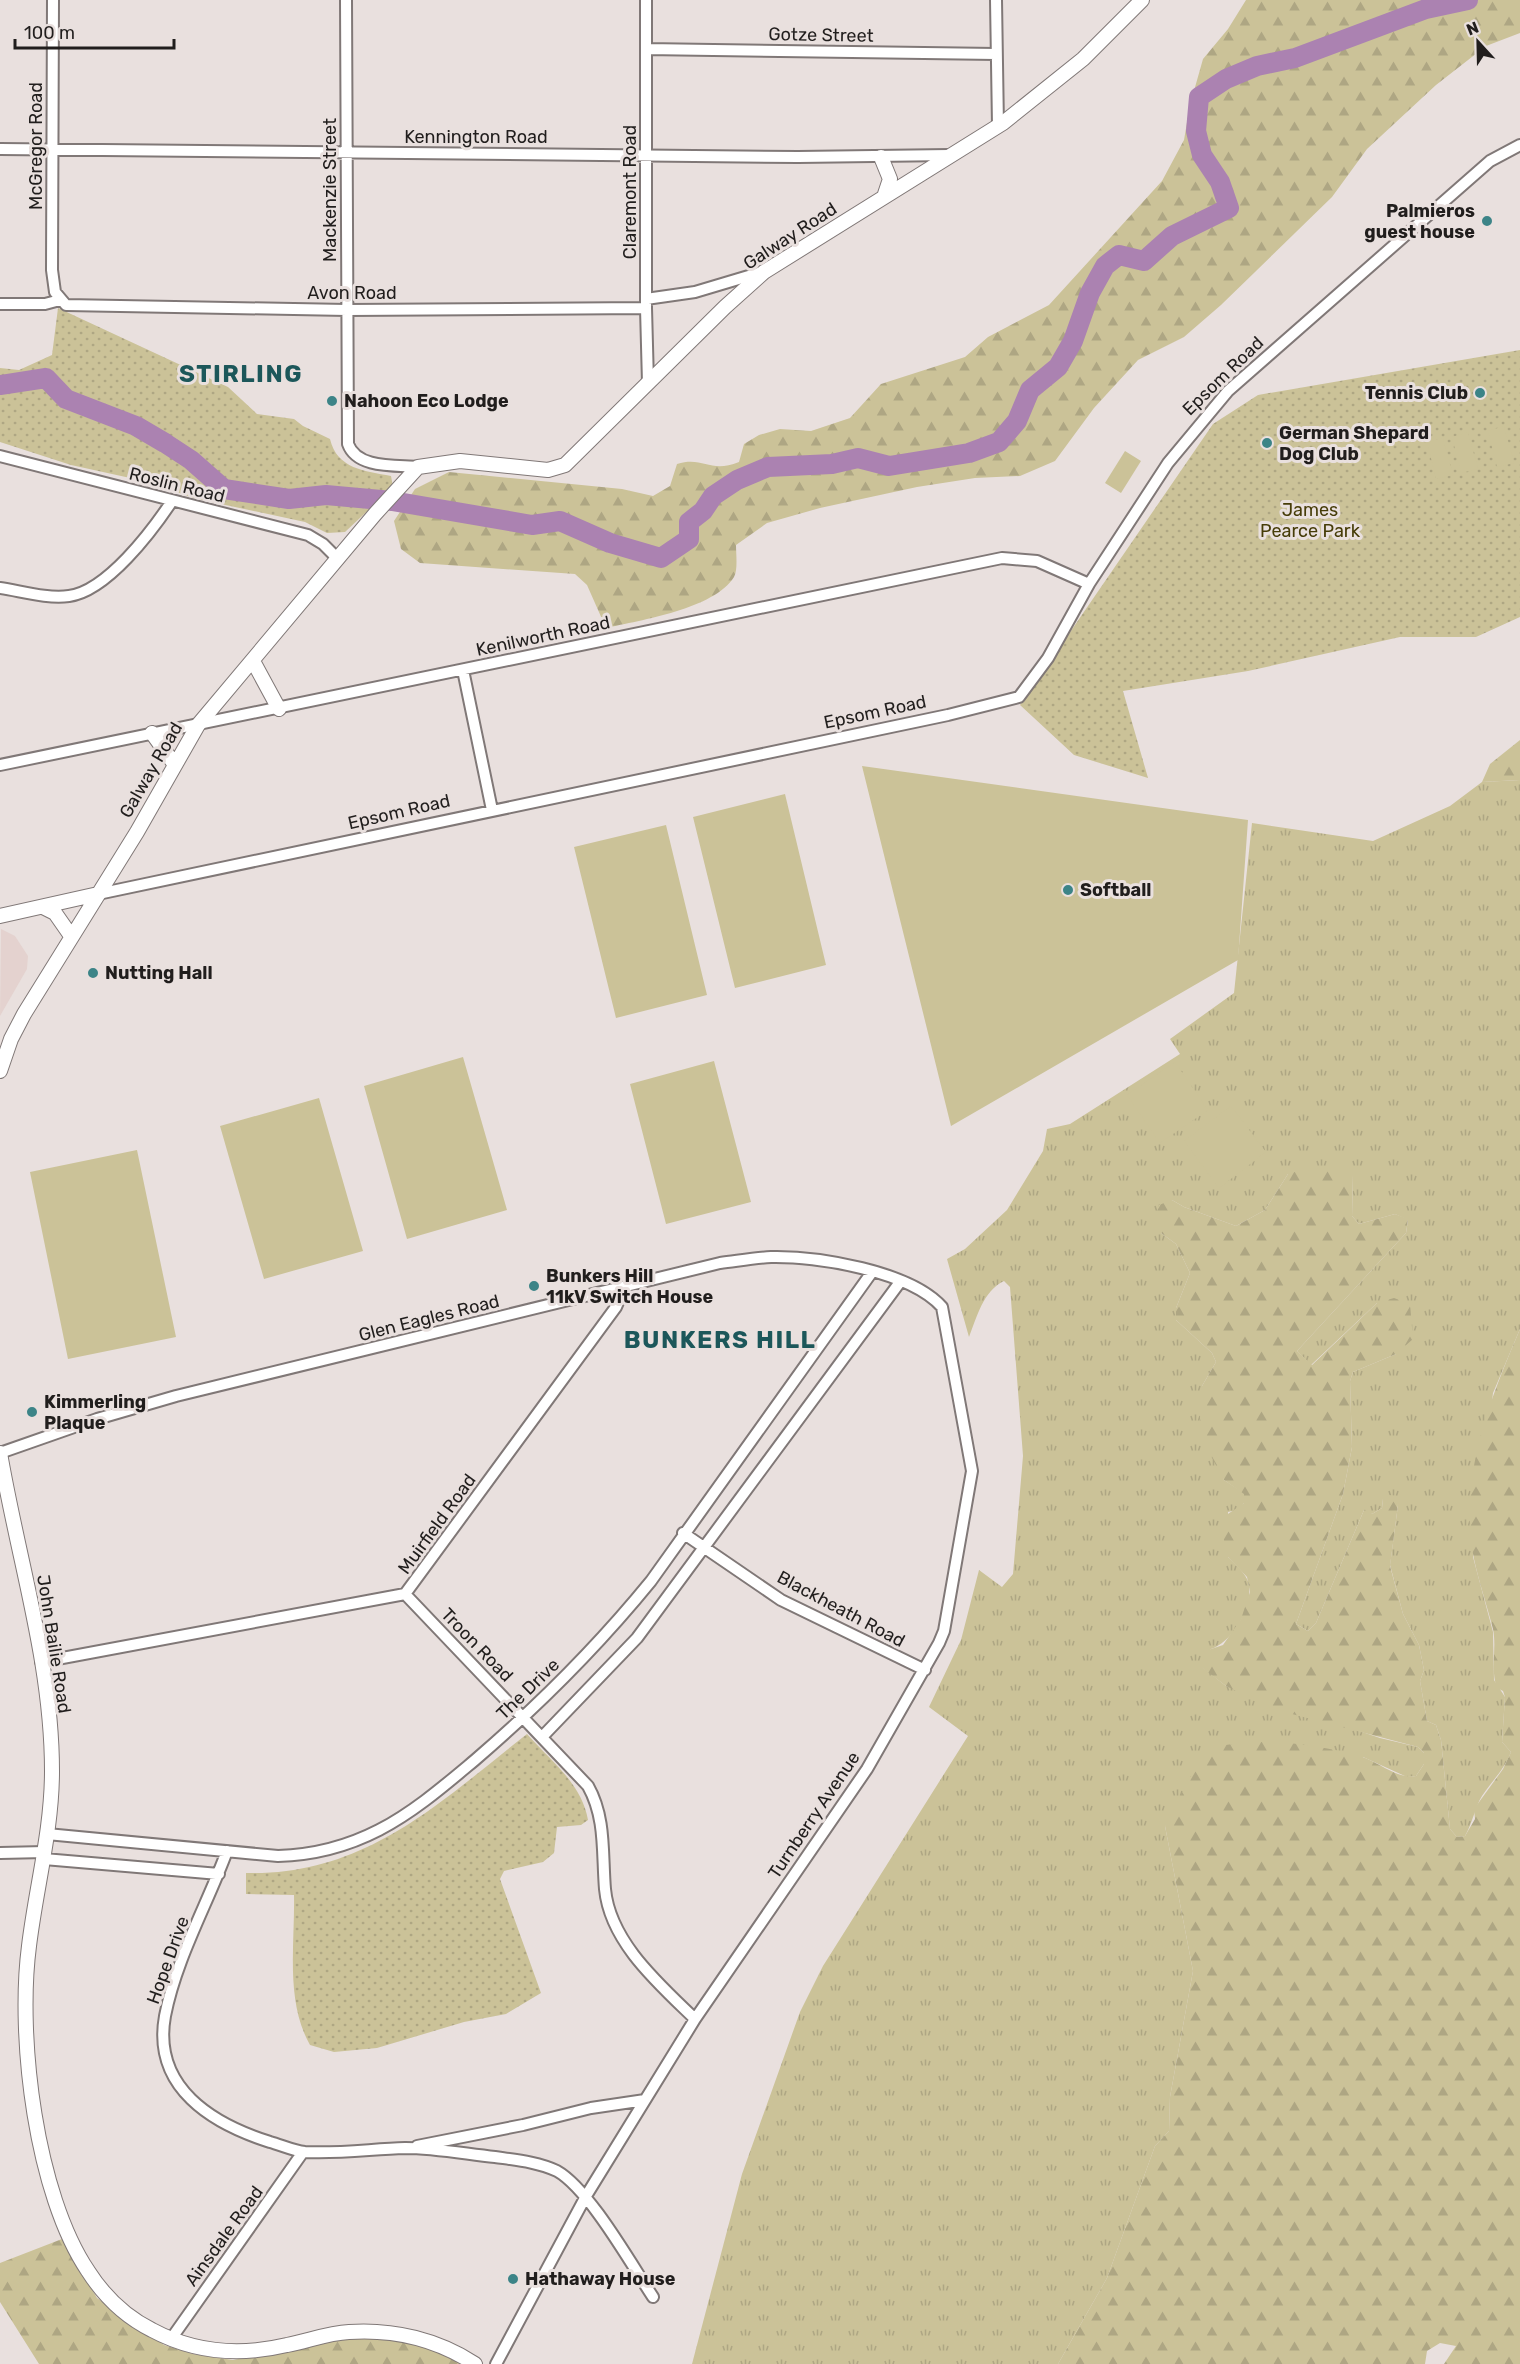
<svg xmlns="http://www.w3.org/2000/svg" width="1520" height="2364" viewBox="0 0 1520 2364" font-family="Rubik,sans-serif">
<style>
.built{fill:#e4d2cf}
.grass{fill:url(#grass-tufts)}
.forest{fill:url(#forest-firs)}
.park{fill:url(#park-dots)}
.garden{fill:#cbc298}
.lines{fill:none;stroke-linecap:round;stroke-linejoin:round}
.river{stroke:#ab82b1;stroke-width:20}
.street-casing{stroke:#807877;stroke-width:14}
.secondary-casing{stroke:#807877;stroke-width:16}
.street{stroke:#fff;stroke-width:10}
.secondary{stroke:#fff;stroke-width:14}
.poi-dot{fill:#3c8487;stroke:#e9e0de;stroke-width:2}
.labels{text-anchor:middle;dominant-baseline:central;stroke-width:6;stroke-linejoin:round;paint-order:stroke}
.street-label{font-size:18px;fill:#211e1d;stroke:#e9e0de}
.poi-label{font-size:18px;font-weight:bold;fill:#211e1d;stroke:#e9e0de;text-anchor:start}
.park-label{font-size:18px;fill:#463c08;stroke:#e9e0de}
.district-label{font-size:24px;font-weight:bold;letter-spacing:1.5px;fill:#1c575a;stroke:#e9e0de}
</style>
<defs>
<pattern id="grass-tufts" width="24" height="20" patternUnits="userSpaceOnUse" patternTransform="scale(1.5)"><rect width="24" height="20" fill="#cbc298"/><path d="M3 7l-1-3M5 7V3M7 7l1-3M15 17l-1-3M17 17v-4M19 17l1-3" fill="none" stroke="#aea683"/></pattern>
<pattern id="forest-firs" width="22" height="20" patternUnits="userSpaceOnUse" patternTransform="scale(1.5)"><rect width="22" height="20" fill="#cbc298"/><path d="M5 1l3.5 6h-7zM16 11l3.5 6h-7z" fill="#aea683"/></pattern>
<pattern id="park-dots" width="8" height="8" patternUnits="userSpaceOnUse" patternTransform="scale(1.5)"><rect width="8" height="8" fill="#cbc298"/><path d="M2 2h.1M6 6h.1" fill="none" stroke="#aea683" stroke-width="1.8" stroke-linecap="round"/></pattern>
</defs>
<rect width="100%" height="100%" fill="#e9e0de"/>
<path class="built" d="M1,929L15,936L28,956L27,969L0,1016Z"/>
<path class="grass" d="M1520,780V1329L1493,1393L1473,1557L1493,1632L1494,1680L1505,1697L1502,1742L1511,1752C1504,1770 1492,1781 1482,1796C1476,1805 1472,1824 1465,1836L1457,1837L1450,1829L1441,1740L1436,1725L1427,1721L1420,1681L1424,1670L1419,1645L1403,1614L1390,1565L1398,1505L1383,1499L1382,1508L1372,1514L1364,1510L1316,1623L1308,1631L1296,1624L1343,1494L1352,1447L1350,1381L1353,1372L1396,1354L1377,1303L1311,1365L1297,1351L1406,1233L1408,1220L1395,1214L1359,1224L1352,1216L1353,1175L1288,1174L1265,1210L1236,1226L1184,1207L1172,1200L1161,1233L1176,1244L1190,1273L1176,1308V1320L1212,1353L1216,1362L1202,1386L1224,1480L1244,1493V1503L1237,1510L1228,1512V1557C1234,1563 1243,1571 1247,1579C1257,1602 1233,1642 1211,1649L1202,1667L1226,1686L1380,1738L1418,1747L1424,1753V1764L1416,1776L1407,1777L1363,1757L1165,1826L1193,1971L1170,2097L1169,2131L1155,2146L1107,2278L1058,2364H692L742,2174L800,2012L823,1966L968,1736L929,1707L961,1640L979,1570L1002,1587L1013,1574L1023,1456L1010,1287L1004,1281C983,1291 977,1317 969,1337L947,1259L965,1249L1007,1210L1043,1151L1047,1129L1070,1124L1180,1054L1170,1039L1234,993L1252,823L1373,841L1450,806L1482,782Z"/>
<path class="forest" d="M1246,0H1520V33L1486,46L1436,85L1367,149L1332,197L1221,305L1184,337L1138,360L1094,408L1055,461L1020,476L975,478L917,487L820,508L767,523L736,545C736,554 738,570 734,577C714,609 641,620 606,628L587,585L575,574L420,563L401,549L394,521L415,489L449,472L622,489L653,496L670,486L677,464C704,456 710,474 739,462L744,444L759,435L780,429L811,431L850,418L881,384L965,357L988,337L1049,305L1162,181L1184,140L1190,105L1203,59L1228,29Z
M1520,740V780L1482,782L1490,764Z
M1344,1166L1353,1175L1352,1216L1359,1224L1395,1214L1408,1219L1406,1233L1297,1351L1312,1365L1377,1303L1394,1298L1410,1304L1413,1339L1396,1354L1353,1372L1350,1381L1352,1447L1343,1494L1296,1624L1308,1631L1316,1623L1364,1510L1368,1509L1372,1514L1382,1508L1383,1499L1388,1495L1396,1496L1398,1505L1390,1566L1403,1614L1419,1645L1424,1670L1420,1681L1427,1721L1436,1725L1441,1740L1450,1829L1457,1837L1465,1836L1475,1819L1474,1809L1503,1769L1511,1752L1502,1742L1505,1697L1503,1691L1497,1688C1490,1669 1497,1649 1493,1629C1487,1606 1479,1582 1474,1559C1458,1478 1489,1402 1520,1329V2364H1444L1456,2346L1440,2343L1427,2351L1425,2364H1058L1107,2278L1155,2146L1169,2131L1170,2097L1193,1971L1165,1826L1204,1750C1253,1735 1311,1743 1360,1756C1379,1762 1396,1779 1416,1776L1424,1764V1753L1418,1747L1273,1709L1226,1686L1201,1667L1202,1657L1211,1649L1223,1645L1241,1619L1250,1592L1247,1577L1228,1557L1221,1528L1222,1518L1244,1503V1494L1224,1480L1199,1434L1202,1386L1216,1362L1212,1353L1176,1320V1308L1190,1273L1176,1244L1161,1233L1155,1216L1159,1205L1172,1200L1184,1207L1236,1226L1265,1210L1288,1174L1304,1169Z
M62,2239L97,2298L164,2345L193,2354L233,2360L344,2338H395L431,2349L461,2364H39L0,2302V2263Z"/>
<path class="park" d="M58,308L228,387L257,414L294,419L303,426L330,439C337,469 365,471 391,476L393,487L345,532L327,533L305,522L193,498L153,483L71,465L0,442V368L19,370L52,355Z
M1520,350V617L1476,637H1400L1248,671L1123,691L1148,778L1074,755L1020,705L1213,424L1258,395Z
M527,1734C551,1761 582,1784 588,1820L581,1825L557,1827L554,1853L543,1862L504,1871L500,1879L541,1993L506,2014L464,2022L377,2048L334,2052L310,2045C285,2001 295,1944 294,1895L246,1894V1873C365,1876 439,1803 527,1734Z"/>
<path class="garden" d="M1504,426L1514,463L1497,467L1488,431Z
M1468,432L1478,469L1461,473L1452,437Z
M1443,438L1453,475L1436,479L1427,442Z
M1125,451L1141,461L1121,493L1105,483Z
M862,766L1248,820L1238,960L951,1126Z
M785,794L826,965L735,988L693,817Z
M666,825L707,995L616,1018L574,847Z
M463,1057L507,1210L407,1239L364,1086Z
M714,1061L751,1202L666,1224L630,1084Z
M1175,1062L1208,1110L1160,1143L1127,1095Z
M319,1098L363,1251L264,1279L220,1126Z
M1231,1106L1266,1152L1219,1188L1184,1141Z
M137,1150L176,1337L68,1359L30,1172Z"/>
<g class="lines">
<path class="river" d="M0,385L46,378L66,399L136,426L165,443L191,460L224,489L289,499L326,495L392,501L532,525L560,521L610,543L661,558L689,539V522L703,511L713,496L737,480L768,467L832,464L858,458L889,466L969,453L999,442L1017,421L1030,390L1058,367L1073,341L1090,293L1105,266L1119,255L1144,261L1172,236L1229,208L1220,182L1202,155L1196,131L1199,97L1226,79L1257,66L1295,58L1426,9L1468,0"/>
<defs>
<path id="street" d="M53,0L52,270L55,292L66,305L347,310L646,308
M346,0L348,444C357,469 396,465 418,467
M646,0V308L648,383
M996,0L998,126
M646,49L996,54
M0,149L798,157L950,155
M646,299L695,292L762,272
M0,304H45L60,300
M0,456L308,535L323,544L338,559
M0,588C21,591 47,599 69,596C107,591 152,531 172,501
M463,670L492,810
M0,765L1002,558L1037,561L1089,584
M98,894L948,715L1019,697L1048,658L1089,584L1168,463L1228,391L1490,161L1520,145
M0,1453L97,1419L176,1396L720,1263C737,1261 754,1258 771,1257C817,1256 910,1271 942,1307L972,1471L944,1631L939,1643L867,1769L695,2019L586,2196L496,2364
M683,1533L781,1600L925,1670
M405,1594L588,1786C606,1818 602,1853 605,1889C610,1942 659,1984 695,2019
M41,1662L405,1594L616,1307L619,1300L617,1286
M542,1737L637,1638L900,1282
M47,1834L278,1856C313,1855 348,1846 379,1830C414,1812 445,1785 475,1760C539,1705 598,1646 651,1581L872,1272
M227,1851C207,1905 176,1959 165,2016C152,2088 213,2124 270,2142C281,2145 294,2151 305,2152C338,2154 372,2149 405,2148C435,2148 466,2154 495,2157C516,2160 538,2162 557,2171C589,2189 631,2264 653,2297
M0,1853L45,1852
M44,1859L219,1874
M417,2146L523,2125L591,2108L645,2100
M171,2339L303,2152"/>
<path id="secondary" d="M881,157L890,179L884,197
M253,661L279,709
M152,733L175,765
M43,907L55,913L71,936
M0,916L98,894
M0,1071L11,1039L24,1014L137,832L198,725L375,514L418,467L460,461L548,470L565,465L725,307L764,272L1003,123L1083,59L1142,0
M0,1453C18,1559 52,1663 52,1771C52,1830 36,1888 29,1946C17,2038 36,2194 88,2271C104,2296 126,2317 152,2330C195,2353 241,2356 287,2345C308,2341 328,2333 349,2332C394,2329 438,2340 475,2364"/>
</defs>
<use href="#street" class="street-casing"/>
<use href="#secondary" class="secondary-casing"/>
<use href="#street" class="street"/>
<use href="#secondary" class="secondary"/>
</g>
<g class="poi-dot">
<circle cx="1487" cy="221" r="6"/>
<circle cx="1480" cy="393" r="6"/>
<circle cx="332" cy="401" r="6"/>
<circle cx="1267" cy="443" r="6"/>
<circle cx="1068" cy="890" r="6"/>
<circle cx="93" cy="973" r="6"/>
<circle cx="534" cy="1286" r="6"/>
<circle cx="32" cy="1412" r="6"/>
<circle cx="513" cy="2279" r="6"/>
</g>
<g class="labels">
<g class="street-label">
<text transform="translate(821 35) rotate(1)">Gotze Street</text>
<text x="476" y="137">Kennington Road</text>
<text transform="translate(36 146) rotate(-90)">McGregor Road</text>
<text transform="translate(330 190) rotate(-90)">Mackenzie Street</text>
<text transform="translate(630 192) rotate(-90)">Claremont Road</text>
<text transform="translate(790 236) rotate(-33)">Galway Road</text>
<text x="352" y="293">Avon Road</text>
<text transform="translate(1223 376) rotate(-44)">Epsom Road</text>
<text transform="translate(177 485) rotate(14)">Roslin Road</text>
<text transform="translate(543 636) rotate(-12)">Kenilworth Road</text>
<text transform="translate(875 712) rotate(-12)">Epsom Road</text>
<text transform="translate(151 770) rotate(-60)">Galway Road</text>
<text transform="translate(399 812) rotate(-13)">Epsom Road</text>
<text transform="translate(429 1318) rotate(-14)">Glen Eagles Road</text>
<text transform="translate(437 1524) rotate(-54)">Muirfield Road</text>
<text transform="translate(841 1609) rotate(28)">Blackheath Road</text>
<text transform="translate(54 1644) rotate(81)">John Bailie Road</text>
<text transform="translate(477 1645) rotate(46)">Troon Road</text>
<text transform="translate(528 1689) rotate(-44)">The Drive</text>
<text transform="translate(814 1815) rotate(-56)">Turnberry Avenue</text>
<text transform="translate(168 1960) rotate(-70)">Hope Drive</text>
<text transform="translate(224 2236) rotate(-54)">Ainsdale Road</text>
</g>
<g class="poi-label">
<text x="1475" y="211" text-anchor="end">Palmieros<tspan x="1475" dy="21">guest house</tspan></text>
<text x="1468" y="393" text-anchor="end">Tennis Club</text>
<text x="344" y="401">Nahoon Eco Lodge</text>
<text x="1279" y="433">German Shepard<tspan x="1279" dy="21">Dog Club</tspan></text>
<text x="1080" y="890">Softball</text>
<text x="105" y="973">Nutting Hall</text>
<text x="546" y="1276">Bunkers Hill<tspan x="546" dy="21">11kV Switch House</tspan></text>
<text x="44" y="1402">Kimmerling<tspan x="44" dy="21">Plaque</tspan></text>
<text x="525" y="2279">Hathaway House</text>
</g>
<g class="park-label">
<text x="1310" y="510">James<tspan x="1310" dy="21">Pearce Park</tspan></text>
</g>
<g class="district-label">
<text x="241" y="374">STIRLING</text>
<text x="720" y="1340">BUNKERS HILL</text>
</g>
</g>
<g transform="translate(1478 42) rotate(338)" stroke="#e9e0de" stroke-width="4.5" paint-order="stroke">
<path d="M0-4.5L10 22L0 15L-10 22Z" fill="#211e1d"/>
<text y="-9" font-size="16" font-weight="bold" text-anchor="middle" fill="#211e1d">N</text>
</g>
<path d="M15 39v9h159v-9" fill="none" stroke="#211e1d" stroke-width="3"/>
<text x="24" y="39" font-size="18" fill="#211e1d" stroke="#e9e0de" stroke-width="4.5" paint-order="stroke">100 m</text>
</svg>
